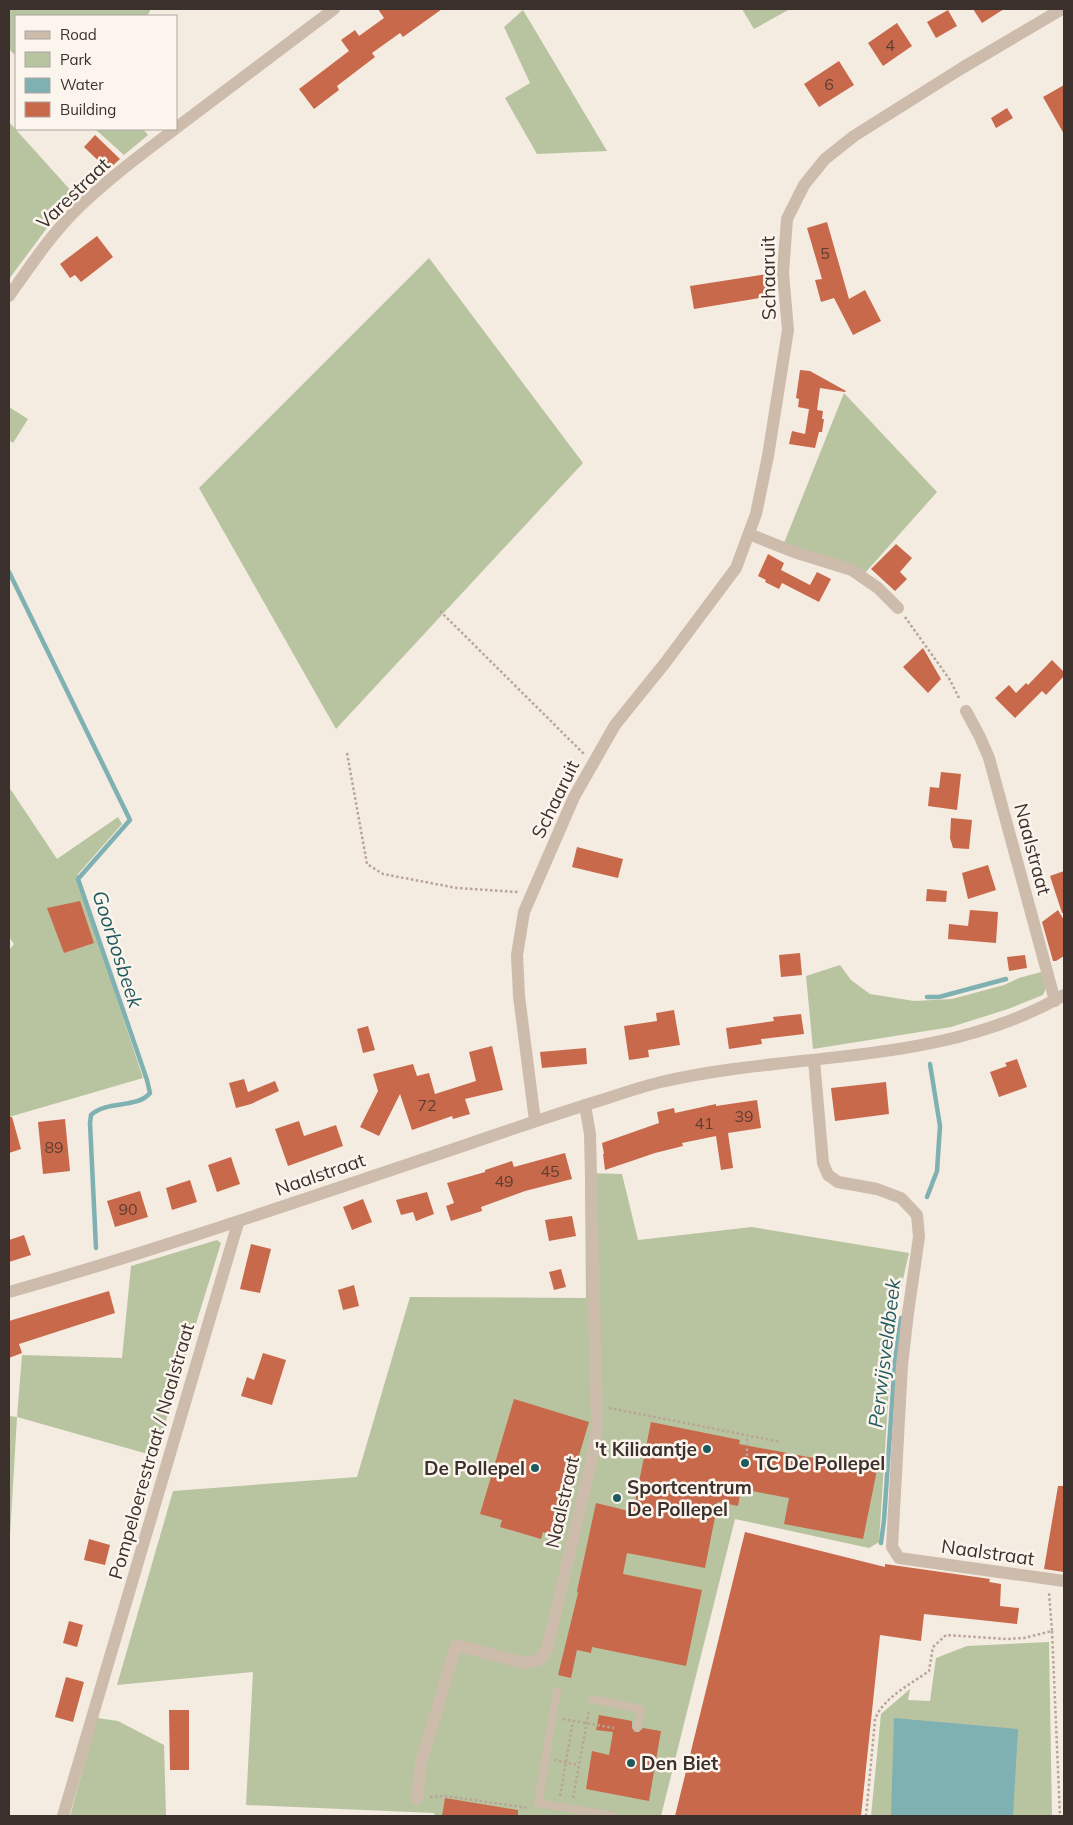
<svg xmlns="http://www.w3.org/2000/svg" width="1073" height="1825" viewBox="0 0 1073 1825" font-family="Mulish,sans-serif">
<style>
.green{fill:#b8c4a0}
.water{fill:#7fb0b2}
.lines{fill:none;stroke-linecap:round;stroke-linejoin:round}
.stream{stroke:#7fb0b2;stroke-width:4.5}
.building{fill:#c8694b}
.path{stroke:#b9a596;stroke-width:2.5;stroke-dasharray:2.5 2.5;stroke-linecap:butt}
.lane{stroke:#cdbbac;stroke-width:8}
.street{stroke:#cdbbac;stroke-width:12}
.poi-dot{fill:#1f5a5e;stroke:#fbf5ee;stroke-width:2}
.labels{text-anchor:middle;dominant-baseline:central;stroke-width:5;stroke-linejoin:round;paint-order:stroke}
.number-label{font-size:16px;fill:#5e3e33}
.street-label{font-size:19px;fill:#3b302b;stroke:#fbf5ee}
.poi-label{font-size:19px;font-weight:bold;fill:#3b302b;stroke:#fbf5ee;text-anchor:start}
.water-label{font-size:20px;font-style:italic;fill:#1f5a5e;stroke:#fbf5ee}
</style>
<rect width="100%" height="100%" fill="#f4ebe1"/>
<path class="green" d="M9,9H151L147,16H16V56L9,49Z
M742,9H790L754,29Z
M523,10L607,151L537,154L505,98L530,83L504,27Z
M9,122L73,193L9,279Z
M95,129H143L148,135L124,155Z
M429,258L583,463L336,729L199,488Z
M844,393L937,492L865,573L784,543Z
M9,407L28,419L13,443L9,440Z
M9,787L57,859L118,817L122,824L78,874L84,899L143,1078L9,1117V950L14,944L9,937Z
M840,965L851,980L870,994L914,1001L952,999L1004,985L1019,978L1041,972L1046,988L1043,995L1008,1009L951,1027L813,1049L806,976Z
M585,1173L622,1174L638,1240L752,1227L909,1253L896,1310L892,1341L879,1542L869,1548L735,1519L661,1816H435L434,1813L246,1805L253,1672L117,1685L173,1491L357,1477L410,1297L586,1298Z
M217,1240L221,1243L155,1456L17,1417L9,1553V1416L17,1417L22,1355L122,1358L131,1266Z
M1049,1642L1052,1816H871L881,1714L910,1689L908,1700L930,1701L936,1658L967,1646Z
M97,1718L118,1721L164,1745L166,1816H70Z"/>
<path class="water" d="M894,1718L1018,1729L1013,1816H891Z"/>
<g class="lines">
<path class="stream" d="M9,572L130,820L78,879L147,1080L150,1093C137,1109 107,1100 91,1115L90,1123L96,1248
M927,997H939L1006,979
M927,1197L937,1171L940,1126L930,1064
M881,1543L884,1520L895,1360L901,1318"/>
</g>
<path class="building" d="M378,9H442L403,37L400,33L372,53L375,57L337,86L339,90L314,109L299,89L349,51L341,40L355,30L359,36L384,18Z
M973,9H1004L982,23Z
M948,10L957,26L936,38L927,22Z
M897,23L912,46L883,66L868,43Z
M839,61L854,85L819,107L804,84Z
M1064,85V134L1043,97Z
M1007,108L1013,118L996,128L991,118Z
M95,135L120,159L108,170L84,147Z
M827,222L849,299L865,290L881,321L853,335L834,298L821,302L815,280L822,279L807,228Z
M97,236L113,257L81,282L75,275L70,278L60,264Z
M768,274L771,296L694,309L690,286Z
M800,370L810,371L846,391L845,392L820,388L817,410L823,411L822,419H824L822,432H819L815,448L789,444L792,431L805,434L809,409L813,410L798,407L799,399L796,398Z
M896,544L912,558L900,572L907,579L895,591L871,569Z
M768,554L784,563L781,570L810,585L817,572L831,579L819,602L782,583L779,589L765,582L766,580L758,576Z
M923,648L941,679L928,693L903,667Z
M1052,660L1064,672V676L1046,695L1042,691L1015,718L995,698L1009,685L1016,693L1026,683L1028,685Z
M941,772L961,774L957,810L928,806L930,787L939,788Z
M951,818L972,820L969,849L953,848L950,838Z
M577,847L623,859L618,878L572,867Z
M988,865L996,890L968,899L962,873Z
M1064,871V913H1062L1050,876Z
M927,889L947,891L946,902L926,901Z
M80,901L94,943L64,953L47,908Z
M970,910L998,912L996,943L948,939L949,924L968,926Z
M1058,910L1064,920V956L1056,961H1053L1042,922Z
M800,953L802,975L781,977L779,955Z
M1025,955L1027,968L1009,971L1007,957Z
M674,1010L680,1045L648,1050L649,1057L629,1060L624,1026L657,1021L656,1013Z
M801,1014L804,1034L761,1039L762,1044L729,1049L726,1028L774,1021L773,1017Z
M368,1026L375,1050L363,1053L357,1029Z
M492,1046L503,1090L465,1099L470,1114L453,1119L452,1116L412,1130L400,1094L379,1136L360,1127L378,1091L373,1074L413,1064L417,1076L429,1073L435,1094L476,1081L469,1052Z
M586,1048L587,1064L542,1068L540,1052Z
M1017,1059L1027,1087L999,1097L990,1072L1007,1066L1005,1063Z
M244,1079L248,1092L275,1081L279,1091L251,1104L236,1108L229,1083Z
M886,1082L889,1114L835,1121L831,1088Z
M757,1100L761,1128L728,1133L733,1168L721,1170L716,1136L682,1143L683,1146L655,1153L605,1170L603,1154H604L602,1143L659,1123L657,1112L674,1108L675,1113L716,1104V1106Z
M9,1117H12L21,1149L9,1153Z
M65,1119L70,1171L43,1174L38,1122Z
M299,1121L304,1136L336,1125L343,1146L288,1166L275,1129Z
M565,1153L572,1179L525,1191L481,1207L482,1211L451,1221L446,1206L454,1203L447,1183L485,1172V1170L512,1161L514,1167Z
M231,1157L240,1184L217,1192L208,1165Z
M190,1180L197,1202L172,1210L166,1188Z
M140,1191L148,1217L115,1227L107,1201Z
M427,1192L434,1214L416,1221L413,1212L401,1215L396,1200Z
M363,1199L372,1222L352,1230L343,1207Z
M572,1216L576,1236L549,1241L545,1220Z
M24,1235L31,1255L9,1262V1240Z
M251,1244L271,1249L260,1293L240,1289Z
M561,1269L566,1287L554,1290L549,1272Z
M354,1285L359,1306L343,1310L338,1290Z
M109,1291L115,1313L19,1344L22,1353L9,1358V1321Z
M263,1353L286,1360L272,1405L241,1396L247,1377L254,1380Z
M514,1399L589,1422L555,1536L543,1532L541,1539L500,1527L502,1520L480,1514Z
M651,1422L740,1440L739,1444L877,1470L863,1539L784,1524L789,1498L741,1489L738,1506L718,1502L705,1568L627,1553L623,1574L702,1590L686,1666L592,1647L591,1653L577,1650L571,1678L558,1675L578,1593L577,1591L596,1503L633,1512Z
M1058,1486H1064V1572L1044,1569Z
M745,1532L885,1567V1564L990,1579L989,1582L1001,1584L1000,1606L1019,1608L1017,1624L924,1614L921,1641L880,1635L861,1816H675Z
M89,1539L110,1545L105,1565L84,1560Z
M69,1621L83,1625L77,1647L63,1643Z
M66,1677L84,1682L73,1722L55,1717Z
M169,1710H189V1770H170Z
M599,1715L632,1721V1728L635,1732H639L643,1728L661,1731L649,1801L586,1789L592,1751L609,1755L613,1732L596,1730Z
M445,1798L518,1810V1816H442Z"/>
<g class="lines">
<path class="path" d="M440,611L584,754
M905,617L950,680L960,700
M347,753L367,864L383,874L457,888L518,892
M609,1408L781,1442
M747,1456V1435
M1052,1631L1060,1816
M563,1719L614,1728
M554,1760L578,1765
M560,1796L573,1721
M430,1797L445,1796L529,1808
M573,1798L589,1710
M866,1816L875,1720C881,1699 911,1684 929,1671L933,1647L946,1635L1006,1639L1024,1638L1052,1631L1049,1593"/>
<path class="lane" d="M557,1691L538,1803L614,1816
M592,1699L641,1709L637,1727"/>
<path class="street" d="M176,128L334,9
M9,296C29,268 48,239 72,214C103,183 140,155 175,129
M749,534L794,552L852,570L878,588L898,608
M966,711L980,737L989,758L1055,1001
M814,1060L823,1163L828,1175L838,1182L877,1189L901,1198L917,1215L919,1237L908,1313L902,1365L892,1547L899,1558L1064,1581
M535,1121L519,996L517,955L524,912L574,797L615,725L665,663L736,568L756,514L768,456L788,330L783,273L787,219L804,185L825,159L854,136L962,68L1062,9
M9,1292C158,1250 304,1199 451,1150C503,1132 556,1114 608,1098C626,1092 644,1086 661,1082C795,1051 942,1066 1064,995
M417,1798L421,1763L456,1645L524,1663L539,1660L547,1649L592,1458L597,1426L590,1134L585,1105
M63,1816L238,1223"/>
</g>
<g class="poi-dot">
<circle cx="707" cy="1449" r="5"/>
<circle cx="745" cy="1463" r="5"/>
<circle cx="535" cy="1468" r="5"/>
<circle cx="617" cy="1498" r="5"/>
<circle cx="631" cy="1763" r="5"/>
</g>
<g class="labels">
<g class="number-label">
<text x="890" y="45">4</text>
<text x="829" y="84">6</text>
<text x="825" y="253">5</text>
<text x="427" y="1105">72</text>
<text x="744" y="1116">39</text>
<text x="704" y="1123">41</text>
<text x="54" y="1147">89</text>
<text x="550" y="1171">45</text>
<text x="504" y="1181">49</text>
<text x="128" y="1209">90</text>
</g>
<g class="street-label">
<text transform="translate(73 193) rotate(-44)">Varestraat</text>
<text transform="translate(768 278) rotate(-91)">Schaaruit</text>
<text transform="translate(555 799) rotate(-64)">Schaaruit</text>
<text transform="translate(1033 849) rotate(75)">Naalstraat</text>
<text transform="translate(320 1174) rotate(-19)">Naalstraat</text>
<text transform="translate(151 1451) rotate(-74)">Pompeloerestraat / Naalstraat</text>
<text transform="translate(562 1502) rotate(-77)">Naalstraat</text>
<text transform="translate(988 1552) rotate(8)">Naalstraat</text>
</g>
<g class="poi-label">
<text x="697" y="1449" text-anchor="end">'t Kiliaantje</text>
<text x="755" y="1463">TC De Pollepel</text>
<text x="525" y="1468" text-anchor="end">De Pollepel</text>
<text x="627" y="1487">Sportcentrum<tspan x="627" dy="22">De Pollepel</tspan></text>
<text x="641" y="1763">Den Biet</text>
</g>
<g class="water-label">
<text transform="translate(118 949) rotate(72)">Goorbosbeek</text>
<text transform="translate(884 1353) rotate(-83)">Perwijsveldbeek</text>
</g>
</g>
<rect width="1073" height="1825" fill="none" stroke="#3b302b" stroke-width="20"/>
<rect x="15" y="15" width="162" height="115" fill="#fbf5ee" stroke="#aea6a0"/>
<rect x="25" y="31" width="25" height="8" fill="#cdbbac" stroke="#aea6a0"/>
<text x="60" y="40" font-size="15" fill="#3b302b">Road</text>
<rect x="25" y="52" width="25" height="15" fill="#b8c4a0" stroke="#aea6a0"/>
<text x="60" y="65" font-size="15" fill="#3b302b">Park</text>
<rect x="25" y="78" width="25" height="15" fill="#7fb0b2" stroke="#aea6a0"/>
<text x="60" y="90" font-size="15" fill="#3b302b">Water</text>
<rect x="25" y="102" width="25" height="15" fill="#c8694b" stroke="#aea6a0"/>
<text x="60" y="115" font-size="15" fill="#3b302b">Building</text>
</svg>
